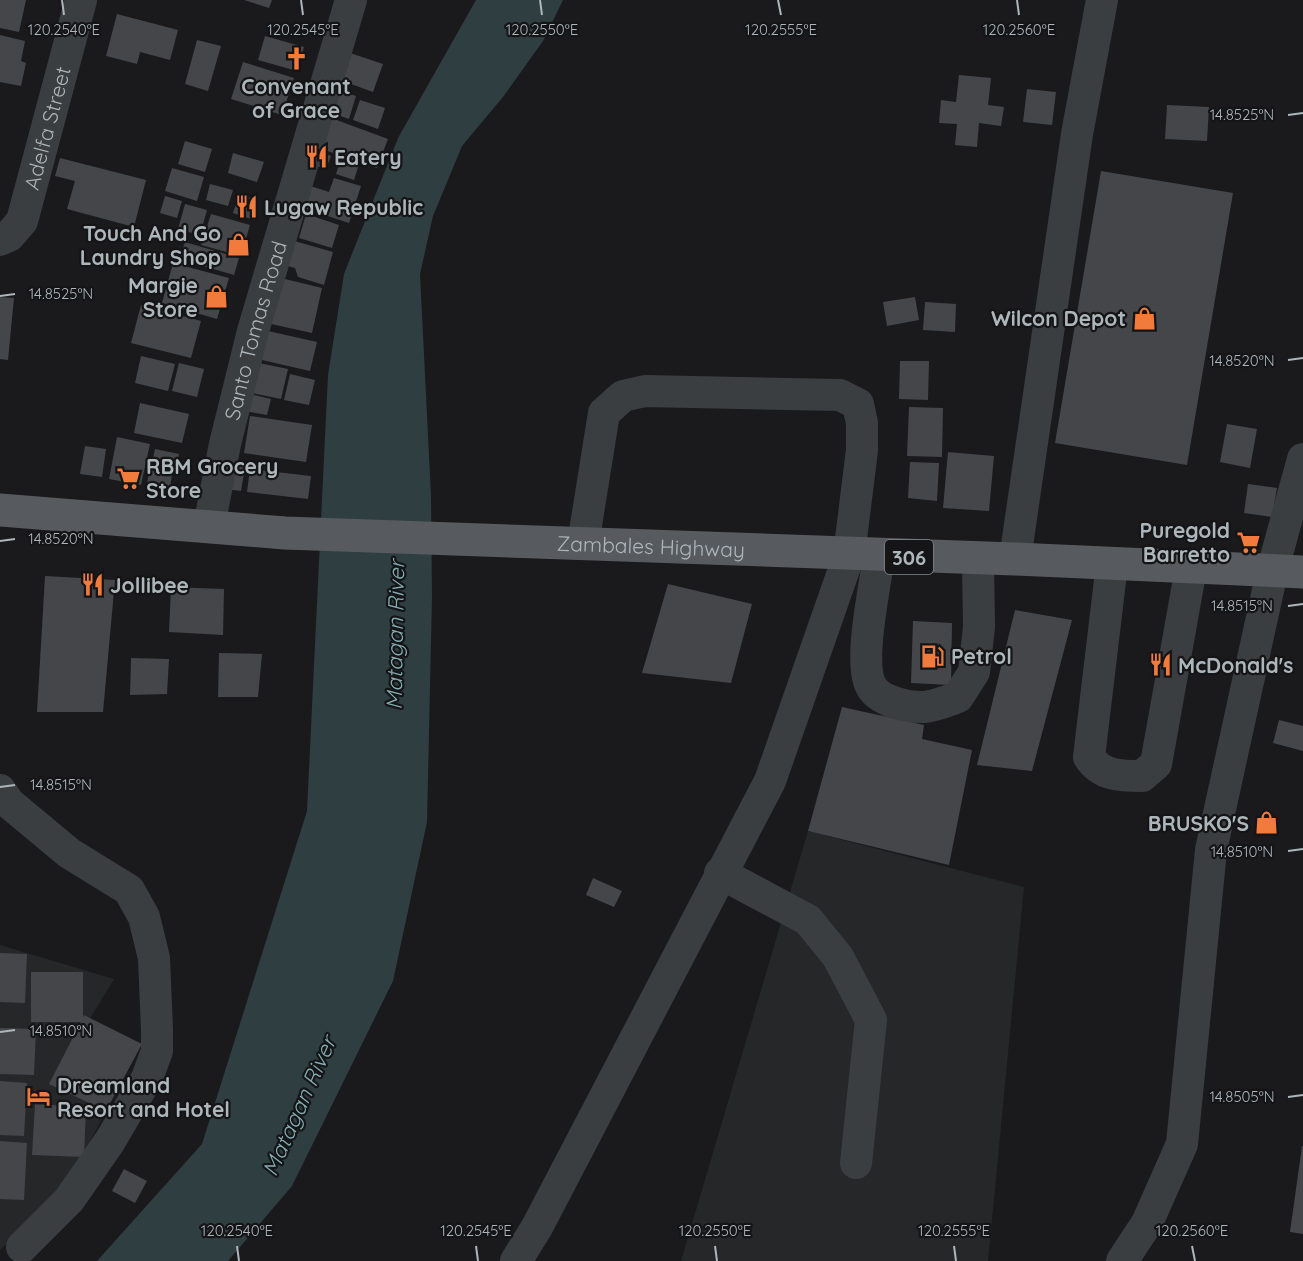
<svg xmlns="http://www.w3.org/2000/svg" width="1303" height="1261" viewBox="0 0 1303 1261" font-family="Quicksand,sans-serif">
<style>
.built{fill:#262729}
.water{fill:#2f3e40}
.building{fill:#444649}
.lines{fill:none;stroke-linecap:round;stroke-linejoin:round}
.minor{stroke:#3b3e41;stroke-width:32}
.major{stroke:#575b60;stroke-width:33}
.ticks{fill:none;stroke:#acb6bb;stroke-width:2}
.labels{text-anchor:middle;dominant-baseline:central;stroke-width:4.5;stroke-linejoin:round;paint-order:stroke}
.shield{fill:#151517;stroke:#7f868a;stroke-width:1.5}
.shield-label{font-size:20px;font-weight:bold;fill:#acb6bb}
.poi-label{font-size:21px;font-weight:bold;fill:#acb6bb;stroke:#151517;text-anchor:start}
.street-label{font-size:21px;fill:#acb6bb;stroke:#151517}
.water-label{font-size:22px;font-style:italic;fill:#84aeb5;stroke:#151517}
.ticks-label{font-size:15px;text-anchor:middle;fill:#acb6bb;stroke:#151517;stroke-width:4.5;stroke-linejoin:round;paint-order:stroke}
</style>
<rect width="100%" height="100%" fill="#1a1a1c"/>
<path class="built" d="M808,831L1024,887L988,1261H681Z
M0,945L114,979L50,1084L106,1111L66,1187L0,1250Z"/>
<path class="water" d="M476,0H563L543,41L503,97L462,146L433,216L420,274L431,496L432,597L427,822L393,981L292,1186L228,1261H97L202,1144L307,811L328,375L344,274L398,138Z"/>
<path class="building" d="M0,0H26L19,32L0,28Z
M244,0H272L269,8Z
M117,14L178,30L170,60L140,52L137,64L106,56Z
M0,35L25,41L21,61L26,63L21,86L0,82Z
M265,36L304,47L297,71L258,60Z
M197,40L221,46L208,91L185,84Z
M350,53L383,64L373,92L340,80Z
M243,62L294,78L282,115L231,99Z
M959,75L991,78L988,105L1004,107L1001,126L979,123L977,147L955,145L957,124L939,123L941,100L956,102Z
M331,88L356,96L349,119L323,110Z
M1027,89L1056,92L1052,125L1023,122Z
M360,100L385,108L378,129L353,120Z
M1167,105L1209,107L1207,141L1165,139Z
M323,115L388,139L377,168L313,146Z
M185,141L212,149L205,172L178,164Z
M312,149L331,156L326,169L307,163Z
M233,153L264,162L257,182L228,173Z
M60,158L146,180L134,227L67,209L75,181L55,176Z
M341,159L359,164L354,180L336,174Z
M172,168L204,177L197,201L165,191Z
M1101,171L1233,193L1187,465L1055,443Z
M334,178L361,186L349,223L294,205L301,183L329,192Z
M210,184L233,190L228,206L206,200Z
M239,194L257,200L251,219L233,213Z
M165,196L182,201L177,218L160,213Z
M185,204L207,210L200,235L178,229Z
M211,214L250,225L241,256L201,245Z
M306,214L339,225L332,248L299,238Z
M284,238L333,252L324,285L298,277L295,268L277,263Z
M185,242L239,258L234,275L179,259Z
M173,263L229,278L217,319L162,303Z
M281,278L322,288L312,333L262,322Z
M0,297L14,298L8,360L0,359Z
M915,297L919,320L887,326L883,302Z
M925,302L956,304L955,332L923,330Z
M141,305L201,321L191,358L131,343Z
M268,331L317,342L310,371L262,360Z
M141,356L175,364L168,391L135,383Z
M900,361H929L928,400L899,399Z
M254,362L288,369L281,399L247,392Z
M179,363L204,369L197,397L172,391Z
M290,374L315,380L309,405L284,400Z
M241,392L271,399L267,415L238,410Z
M140,403L189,414L182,443L134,433Z
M909,407L943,408L942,457L907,456Z
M250,416L312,425L306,462L244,453Z
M1227,424L1257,429L1250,468L1220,462Z
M117,437L150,444L141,485L109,479Z
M85,446L106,449L102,477L80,474Z
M155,449L179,454L175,472L151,467Z
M948,452L994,456L989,511L943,508Z
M910,462L939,463L937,501L908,498Z
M228,465L245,467L241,491L225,489Z
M250,469L311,476L308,499L247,492Z
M149,470L172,474L170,489L147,485Z
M1248,484L1277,488L1272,517L1244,513Z
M45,576L115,580L103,712H37Z
M668,584L752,604L731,683L642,673Z
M171,587L224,589L223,635L169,632Z
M1015,610L1072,620L1032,771L977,765Z
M913,621L952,623L951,685L911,683Z
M219,653L262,654L258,697H218Z
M131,658L169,659L167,694L130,695Z
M842,707L924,725L922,739L972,750L949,865L808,831Z
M1279,720L1303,726V751L1273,743Z
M593,878L622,891L614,907L586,895Z
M0,953L27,954L25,1003L0,1002Z
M31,972H83V1018L84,1015L142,1044L106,1111L49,1084L81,1022H31Z
M0,1028L36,1029L34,1075L0,1074Z
M0,1081L27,1083L24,1136L0,1135Z
M35,1104L86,1107L84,1157L32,1155Z
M0,1141L27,1143L24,1200L0,1199Z
M1302,1146H1303V1234L1290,1232Z
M124,1169L147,1181L135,1203L112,1191Z"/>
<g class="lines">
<g class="minor">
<path id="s1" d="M0,240L9,236L22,221L81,0"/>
<path id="s2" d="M209,526L225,444L253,331L351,0"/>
<path d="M879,556C875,587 859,658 870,684C877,701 906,707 922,707C933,707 947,701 958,697L974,672L979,627L978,560"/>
<path d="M1015,559L1077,134L1102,0"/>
<path d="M1112,564L1089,757C1101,776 1121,776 1142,776L1156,764L1191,568"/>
<path d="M0,790L9,803L69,853L129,890L144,917L154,958L157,1030V1051L147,1078L110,1141L69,1200L22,1247"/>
<path d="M720,873L808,920L838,957L871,1020L856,1163"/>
<path d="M516,1261L537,1227L770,781L849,555L862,450V423L858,404L840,395L645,391L623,396L604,413L583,544"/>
<path d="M1122,1261L1147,1223L1182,1144L1211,850L1272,572L1303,459"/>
</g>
<path class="major" id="s3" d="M0,510L285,533L1015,559L1303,572"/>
</g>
<path class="ticks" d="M62,0L64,15M301,0L303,15M540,0L542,15M778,0L781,15M1017,0L1019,15M1288,115L1303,113M0,296L15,294M1288,360L1303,358M0,541L15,539M1288,606L1303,604M0,787L15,785M1288,851L1303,849M0,1032L15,1030M1288,1097L1303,1095M237,1246L239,1261M476,1246L478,1261M715,1246L717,1261M954,1246L956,1261M1192,1246L1195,1261"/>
<defs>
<symbol id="church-bare" viewBox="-9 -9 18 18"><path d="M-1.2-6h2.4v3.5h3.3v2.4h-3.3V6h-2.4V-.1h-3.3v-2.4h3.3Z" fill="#f07b3d" stroke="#151517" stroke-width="2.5" paint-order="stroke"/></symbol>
<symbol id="restaurant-bare" viewBox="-9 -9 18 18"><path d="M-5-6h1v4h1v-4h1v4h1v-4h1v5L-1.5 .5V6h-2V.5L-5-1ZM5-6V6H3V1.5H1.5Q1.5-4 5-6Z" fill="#f07b3d" stroke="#151517" stroke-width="2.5" paint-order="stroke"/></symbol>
<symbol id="shop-bare" viewBox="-9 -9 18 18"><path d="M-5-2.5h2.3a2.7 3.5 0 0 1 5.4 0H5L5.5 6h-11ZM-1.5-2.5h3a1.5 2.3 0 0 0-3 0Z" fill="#f07b3d" stroke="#151517" stroke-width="2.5" paint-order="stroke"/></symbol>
<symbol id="supermarket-bare" viewBox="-9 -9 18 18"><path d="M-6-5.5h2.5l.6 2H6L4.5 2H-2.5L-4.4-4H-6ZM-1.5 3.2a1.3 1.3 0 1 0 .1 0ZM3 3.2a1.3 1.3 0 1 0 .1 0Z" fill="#f07b3d" stroke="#151517" stroke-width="2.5" paint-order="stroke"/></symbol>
<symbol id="fuel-bare" viewBox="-9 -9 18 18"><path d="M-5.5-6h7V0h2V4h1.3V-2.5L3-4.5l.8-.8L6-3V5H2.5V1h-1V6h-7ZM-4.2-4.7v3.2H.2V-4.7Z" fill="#f07b3d" stroke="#151517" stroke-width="2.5" paint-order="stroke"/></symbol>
<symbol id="hotel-bare" viewBox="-9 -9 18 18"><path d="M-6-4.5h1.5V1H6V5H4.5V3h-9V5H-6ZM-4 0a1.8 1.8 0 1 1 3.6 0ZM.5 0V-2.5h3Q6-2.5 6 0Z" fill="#f07b3d" stroke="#151517" stroke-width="2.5" paint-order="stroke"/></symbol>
</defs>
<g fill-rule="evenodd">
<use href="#church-bare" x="280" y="42" width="33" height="33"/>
<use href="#restaurant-bare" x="300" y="140" width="33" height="33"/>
<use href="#restaurant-bare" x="230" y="190" width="33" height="33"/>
<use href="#shop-bare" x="222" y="228" width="33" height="33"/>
<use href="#shop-bare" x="200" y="280" width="33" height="33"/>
<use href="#shop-bare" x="1128" y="302" width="33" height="33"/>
<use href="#supermarket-bare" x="112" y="462" width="33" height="33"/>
<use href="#supermarket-bare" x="1232" y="526" width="33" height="33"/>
<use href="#restaurant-bare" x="76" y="568" width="33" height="33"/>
<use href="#fuel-bare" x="916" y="640" width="33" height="33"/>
<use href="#restaurant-bare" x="1144" y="648" width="33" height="33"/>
<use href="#shop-bare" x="1250" y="806" width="33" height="33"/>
<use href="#hotel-bare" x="22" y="1080" width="33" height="33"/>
</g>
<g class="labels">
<rect class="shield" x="885" y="540" width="48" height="34" rx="4.5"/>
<g class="shield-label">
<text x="909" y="557">306</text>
</g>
<g class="poi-label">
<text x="296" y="86" text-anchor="middle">Convenant<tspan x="296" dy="24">of Grace</tspan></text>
<text x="334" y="157">Eatery</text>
<text x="264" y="207">Lugaw Republic</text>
<text x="221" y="233" text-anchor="end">Touch And Go<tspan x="221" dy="24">Laundry Shop</tspan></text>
<text x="198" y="285" text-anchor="end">Margie<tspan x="198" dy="24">Store</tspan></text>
<text x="1126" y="318" text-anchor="end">Wilcon Depot</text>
<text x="146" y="466">RBM Grocery<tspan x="146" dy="24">Store</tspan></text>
<text x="1230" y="530" text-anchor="end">Puregold<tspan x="1230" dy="24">Barretto</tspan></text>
<text x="110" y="585">Jollibee</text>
<text x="951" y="656">Petrol</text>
<text x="1178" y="665">McDonald's</text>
<text x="1249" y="823" text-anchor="end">BRUSKO'S</text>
<text x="57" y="1085">Dreamland<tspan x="57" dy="24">Resort and Hotel</tspan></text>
</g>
<g class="street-label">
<text stroke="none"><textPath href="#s1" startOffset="126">Adelfa Street</textPath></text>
<text stroke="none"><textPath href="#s2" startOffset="201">Santo Tomas Road</textPath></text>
<text stroke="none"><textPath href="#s3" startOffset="652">Zambales Highway</textPath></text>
</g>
<g class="water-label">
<text transform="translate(395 635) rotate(-89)">Matagan River</text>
<text transform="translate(299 1106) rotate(-66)">Matagan River</text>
</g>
</g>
<g class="ticks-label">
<text x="64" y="35">120.2540°E</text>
<text x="303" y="35">120.2545°E</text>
<text x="542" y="35">120.2550°E</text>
<text x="781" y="35">120.2555°E</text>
<text x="1019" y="35">120.2560°E</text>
<text x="1242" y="120">14.8525°N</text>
<text x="61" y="299">14.8525°N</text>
<text x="1242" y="366">14.8520°N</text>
<text x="61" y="544">14.8520°N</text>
<text x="1242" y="611">14.8515°N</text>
<text x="61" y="790">14.8515°N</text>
<text x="1242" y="857">14.8510°N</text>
<text x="61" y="1036">14.8510°N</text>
<text x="1242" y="1102">14.8505°N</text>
<text x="237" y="1236">120.2540°E</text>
<text x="476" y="1236">120.2545°E</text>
<text x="715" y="1236">120.2550°E</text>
<text x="954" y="1236">120.2555°E</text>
<text x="1192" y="1236">120.2560°E</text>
</g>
</svg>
